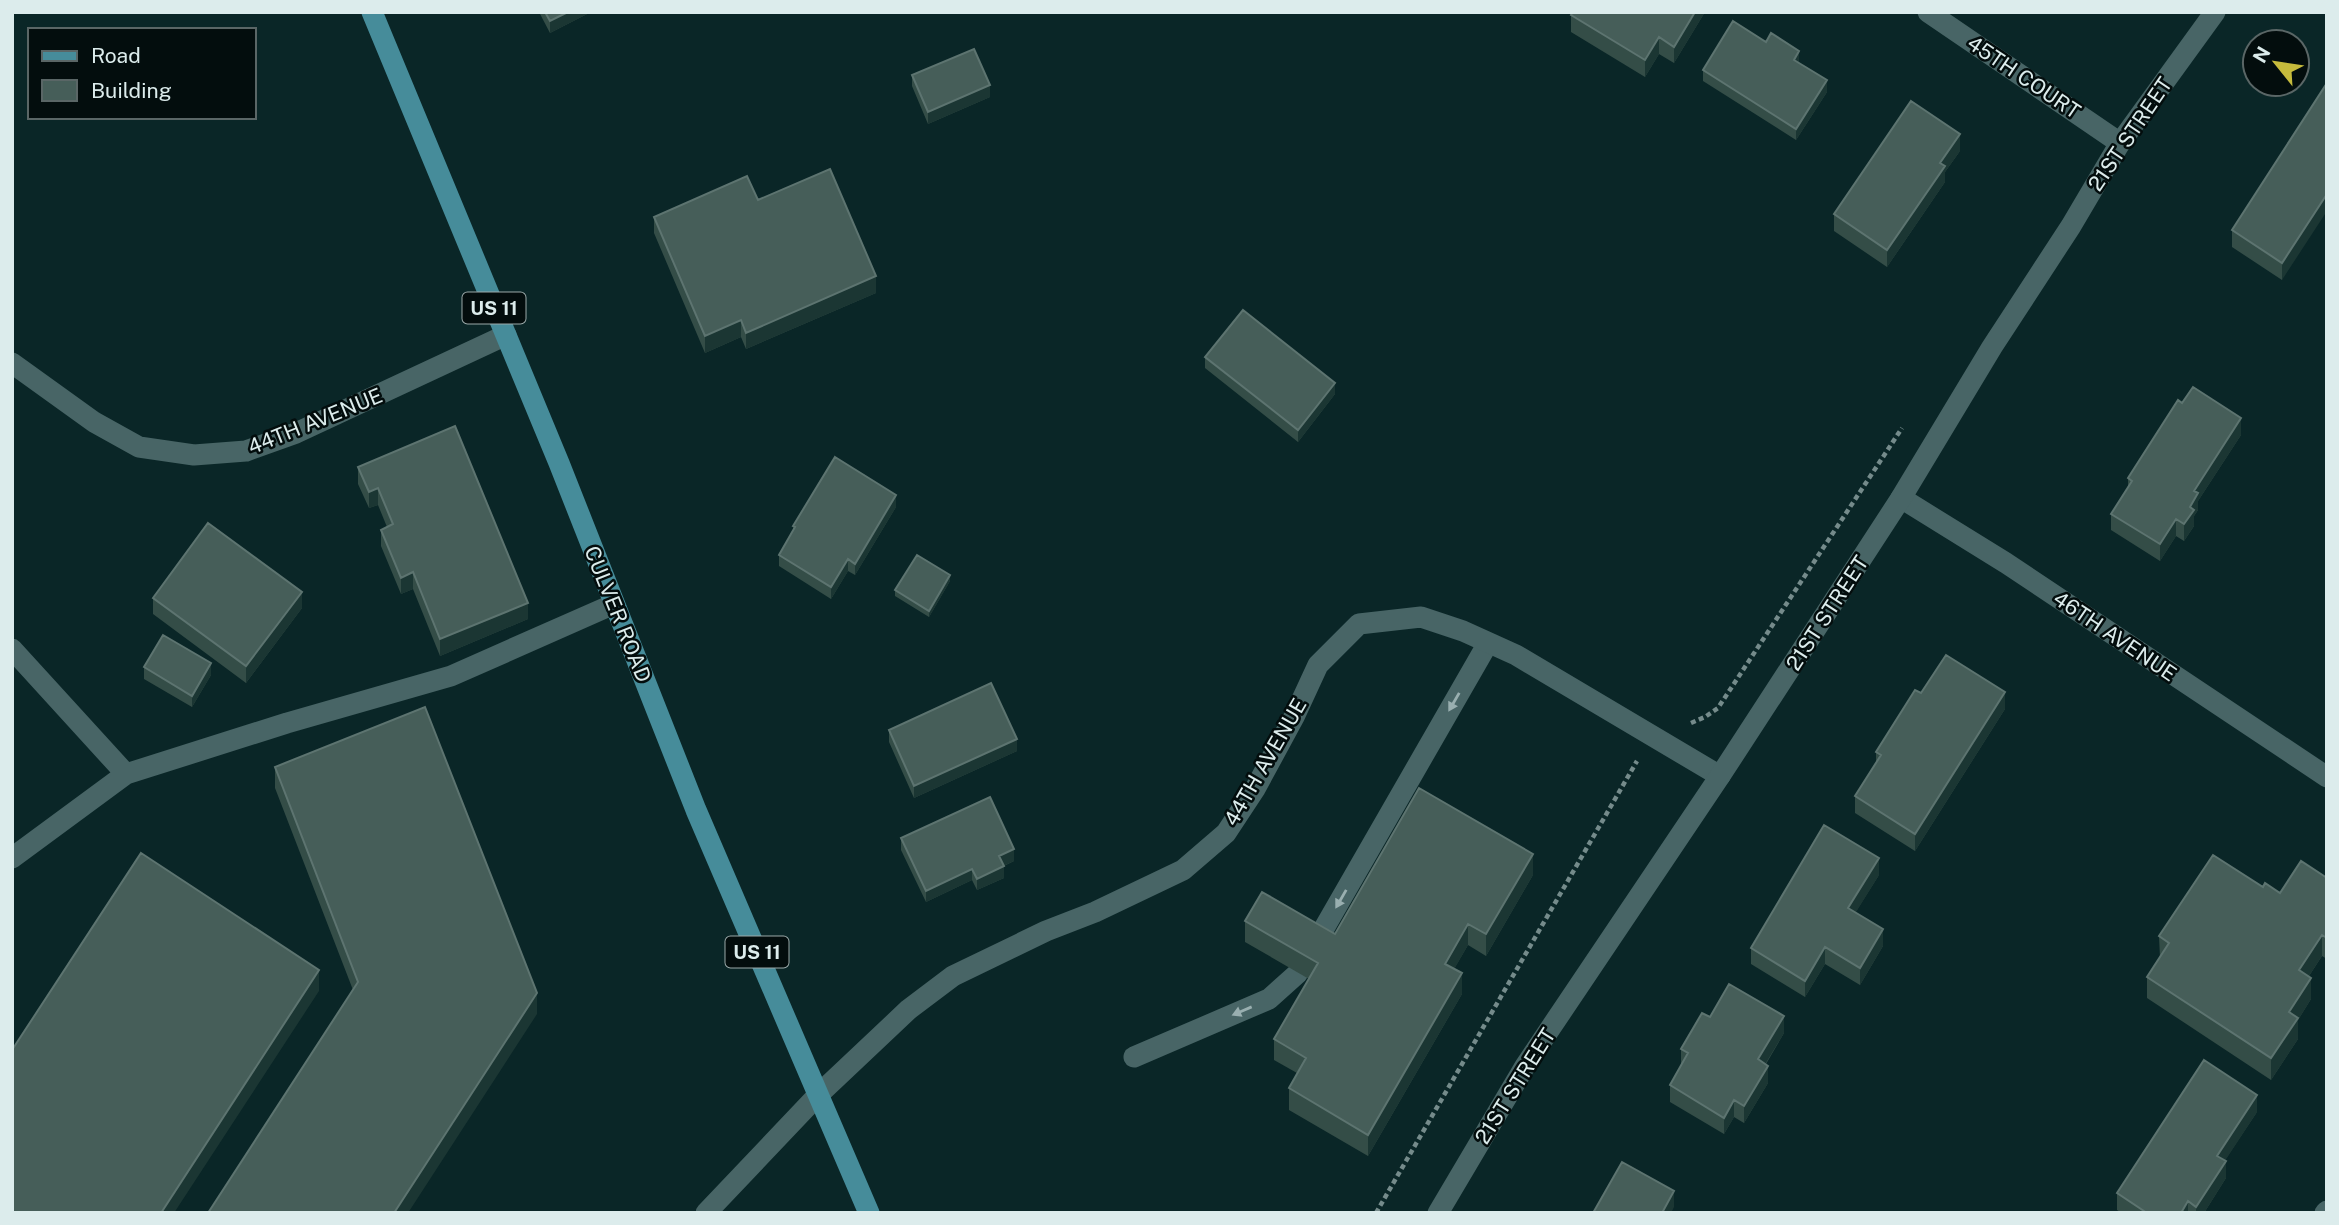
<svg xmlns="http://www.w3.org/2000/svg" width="2339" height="1225" viewBox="0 0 2339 1225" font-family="'Public Sans',sans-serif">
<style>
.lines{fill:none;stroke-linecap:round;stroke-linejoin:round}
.path{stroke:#758b8b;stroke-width:4.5;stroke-dasharray:5 3.5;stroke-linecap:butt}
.service{stroke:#486566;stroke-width:21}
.minor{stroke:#486566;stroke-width:21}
.tertiary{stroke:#486566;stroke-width:21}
.primary{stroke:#468c9a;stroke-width:21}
.wall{fill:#344d47}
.shaded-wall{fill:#1b3633}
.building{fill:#465e59;stroke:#5d7470;stroke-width:2}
.oneway{fill:#99afb0}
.labels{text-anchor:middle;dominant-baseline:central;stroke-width:5;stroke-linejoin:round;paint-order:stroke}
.shield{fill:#030d0d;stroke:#9ba9a9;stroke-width:2}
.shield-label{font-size:19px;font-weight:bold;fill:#dcecec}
.street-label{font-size:21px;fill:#dcecec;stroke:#030d0d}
</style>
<rect width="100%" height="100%" fill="#0a2627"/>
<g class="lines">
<path class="path" d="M1691,723L1705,717L1718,708L1902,428
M1376,1213L1637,761"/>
<path class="service" d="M12,649L126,774
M12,858L126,774L287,723L451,676L614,604
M1315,944L1488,643
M1134,1057L1269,999L1298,973"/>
<path class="minor" d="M1928,12L2120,143
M12,363L94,422L139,447L194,455L246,451L296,433L506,335
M1901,498L2006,563L2327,777
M818,1095L908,1010L953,976L1046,931L1095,912L1183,870L1226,833L1255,789L1294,717L1318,665L1359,624L1421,617L1463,631L1516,655L1720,776
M2325,1213L2327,1211"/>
<path class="tertiary" d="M706,1213L818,1095
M1438,1213L1525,1066L1720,776L1901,498L1992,347L2071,226L2120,143L2215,12"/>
<path class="primary" d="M372,12L559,463L696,810L869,1213"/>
</g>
<path class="wall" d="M539,12H591L550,33Z
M1705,12L1674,63L1659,54L1645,77L1571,32V15Z
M1799,63L1827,92L1796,140L1703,81V70Z
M912,75L990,97L928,124L912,86Z
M2327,83L2282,280L2232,247V230Z
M1960,151L1945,172V182L1887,267L1834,231V214Z
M758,200L876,293L746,349L741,337L705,353L654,233V217Z
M1205,357L1335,394L1298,442L1205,368Z
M2182,403L2241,435L2198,501V510L2194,516V526L2184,541L2176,536L2160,561L2111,530V514L2128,488V478Z
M358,467L528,619L440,656L413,589L401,594L381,546V530L387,527L378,505L369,508L358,484Z
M896,507L855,575L848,571L831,599L779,566V555L793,531V526Z
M950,581L929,617L895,596V590Z
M153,598L302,608L246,683L153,614Z
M144,667L211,675L192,707L144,679Z
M1921,693L2005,709L1915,851L1855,813V796L1876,763V752Z
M889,730L1017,751L914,798L889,742Z
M275,767L537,1014L353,990L275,788Z
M901,838L1014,861L1004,866V878L977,890L972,880L926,902L901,850Z
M1533,875L1486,956L1468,945L1454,969L1462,994L1368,1156L1289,1110V1088L1297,1073L1274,1060V1039L1309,979L1245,942V921L1335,934Z
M1879,875L1855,913L1883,946L1860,985L1825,964L1805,997L1751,964V948Z
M2327,878V959L2322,956L2309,976L2311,999L2298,1020V1039L2271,1080L2147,998V977L2160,958L2159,936L2263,887L2280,893Z
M1710,1017L1784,1033L1766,1064L1768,1083L1744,1123L1734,1117L1724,1134L1670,1102V1085L1681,1066V1049Z
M2257,1112L2225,1160L2226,1178L2204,1213H2122L2117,1210V1193Z"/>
<path class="shaded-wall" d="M568,12H591L550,33V21Z
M1695,12H1705L1674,63V47Z
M1659,37V54L1645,77V60Z
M1799,51V63L1794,60Z
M1827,80V92L1796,140V129Z
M990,85V97L928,124V112Z
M1960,134V151L1945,172V182L1887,267V250L1940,163Z
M2327,194V211L2282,280V263Z
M876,276V293L746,349V333Z
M741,320V337L705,353V336Z
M1335,383V394L1298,442V430Z
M2241,418V435L2198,501V510L2194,516V526L2184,541V524L2194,491Z
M378,488V505L369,508V492Z
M896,495V507L855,575V564Z
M2176,519V536L2160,561V544Z
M848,559V571L831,599V587Z
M413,572V589L401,594V578Z
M950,575V581L929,617V611Z
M302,592V608L246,683V666Z
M528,603V619L440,656V639Z
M211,663V675L192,707V696Z
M2005,692V709L1915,851V834Z
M1017,739V751L914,798V786Z
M1014,849V861L999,868V856Z
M1533,854V875L1486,956V934Z
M1879,858V875L1848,925V908Z
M1004,866V878L977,890V879Z
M972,869V880L926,902V891Z
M1468,924V945L1445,985V964Z
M1883,929V946L1860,985V968Z
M2322,935V956L2299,991V970Z
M1825,947V964L1805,997V981Z
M319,970V991L174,1213H161Z
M1462,973V994L1368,1156V1135Z
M2311,978V999L2298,1020V1039L2271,1080V1058L2289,1012Z
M537,993V1014L408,1213H394Z
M1784,1016V1033L1758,1076V1059Z
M1768,1066V1083L1744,1123V1106Z
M2257,1095V1112L2217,1173V1156Z
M1734,1100V1117L1724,1134V1118Z
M2226,1161V1178L2204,1213H2196V1207Z
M1674,1191V1207L1671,1213H1662Z
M2188,1201V1213H2181Z"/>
<path class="building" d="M545,12H568L550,21Z
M1573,12H1695L1674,47L1659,37L1645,60L1571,15Z
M1733,21L1766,42L1771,33L1799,51L1794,60L1827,80L1796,129L1703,70Z
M974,49L990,85L928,112L912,75Z
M2327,83V194L2282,263L2232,230Z
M1911,101L1960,134L1940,163L1945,166L1887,250L1834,214Z
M830,169L876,276L746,333L741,320L705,336L654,217L747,176L758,200Z
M1243,310L1335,383L1298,430L1205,357Z
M2193,387L2241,418L2194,491L2198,493L2190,507L2194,510L2184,524L2176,519L2160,544L2111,514L2132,481L2128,478L2178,400L2182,403Z
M455,426L528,603L440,639L413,572L401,578L381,530L393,524L378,488L369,492L358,467Z
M835,457L896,495L855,564L848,559L831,587L779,555L795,527L793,526Z
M208,523L302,592L246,666L153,598Z
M917,555L950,575L929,611L895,590Z
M163,635L211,663L192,696L144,667Z
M1946,655L2005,692L1915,834L1855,796L1881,755L1876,752L1915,690L1921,693Z
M991,683L1017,739L914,786L889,730Z
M425,707L537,993L394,1213H208L358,982L275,767Z
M1419,788L1533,854L1486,934L1468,924L1445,964L1462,973L1368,1135L1289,1088L1306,1058L1274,1039L1318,963L1245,921L1262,892L1335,934Z
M990,797L1014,849L999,856L1004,866L977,879L972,869L926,891L901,838Z
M1824,825L1879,858L1848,908L1883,929L1860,968L1825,947L1805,981L1751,948Z
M141,853L319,970L161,1213H12V1050Z
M2213,855L2263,887L2265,883L2280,893L2301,861L2327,878V938L2322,935L2299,970L2311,978L2289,1012L2298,1018L2271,1058L2147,977L2169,943L2159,936Z
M1729,984L1784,1016L1758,1059L1768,1066L1744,1106L1734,1100L1724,1118L1670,1085L1688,1053L1681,1049L1702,1013L1710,1017Z
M2204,1060L2257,1095L2217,1156L2226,1161L2196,1207L2188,1201L2181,1213H2147L2117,1193Z
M1622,1162L1674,1191L1662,1213H1593Z"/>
<defs><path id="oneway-solid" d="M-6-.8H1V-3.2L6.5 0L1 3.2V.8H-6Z" transform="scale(1.75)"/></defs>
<g class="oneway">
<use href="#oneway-solid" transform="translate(1454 702) rotate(120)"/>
<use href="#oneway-solid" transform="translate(1341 899) rotate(120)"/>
<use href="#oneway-solid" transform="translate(1242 1011) rotate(157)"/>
</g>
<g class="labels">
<g class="shield">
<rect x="462.5" y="292.5" width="63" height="31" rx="5"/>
<rect x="725.5" y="936.5" width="63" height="31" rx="5"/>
</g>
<g class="shield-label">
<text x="494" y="308">US 11</text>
<text x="757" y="952">US 11</text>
</g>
<g class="street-label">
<text transform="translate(2024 77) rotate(34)">45TH COURT</text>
<text transform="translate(2130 134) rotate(-56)">21ST STREET</text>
<text transform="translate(315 421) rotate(-22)">44TH AVENUE</text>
<text transform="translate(1827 613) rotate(-57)">21ST STREET</text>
<text transform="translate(618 614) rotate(68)">CULVER ROAD</text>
<text transform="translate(2115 636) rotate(34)">46TH AVENUE</text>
<text transform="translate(1265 762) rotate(-60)">44TH AVENUE</text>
<text transform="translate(1515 1086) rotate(-58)">21ST STREET</text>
</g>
</g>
<rect width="2339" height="1225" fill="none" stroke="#dcecec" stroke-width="28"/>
<rect x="28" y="28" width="228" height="91" fill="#030d0d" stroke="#5a6666" stroke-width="2"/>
<rect x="42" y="51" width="35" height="10" fill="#468c9a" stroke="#5a6666" stroke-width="2"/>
<text x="91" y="63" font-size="21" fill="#dcecec">Road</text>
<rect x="42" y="80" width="35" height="21" fill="#465e59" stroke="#5a6666" stroke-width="2"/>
<text x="91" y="98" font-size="21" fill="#dcecec">Building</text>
<g transform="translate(2276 63) rotate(300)"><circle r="33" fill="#030d0d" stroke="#5a6666" stroke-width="2"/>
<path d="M0-5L12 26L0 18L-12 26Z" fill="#c6bb3c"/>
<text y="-10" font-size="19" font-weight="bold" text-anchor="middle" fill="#dcecec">N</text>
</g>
</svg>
